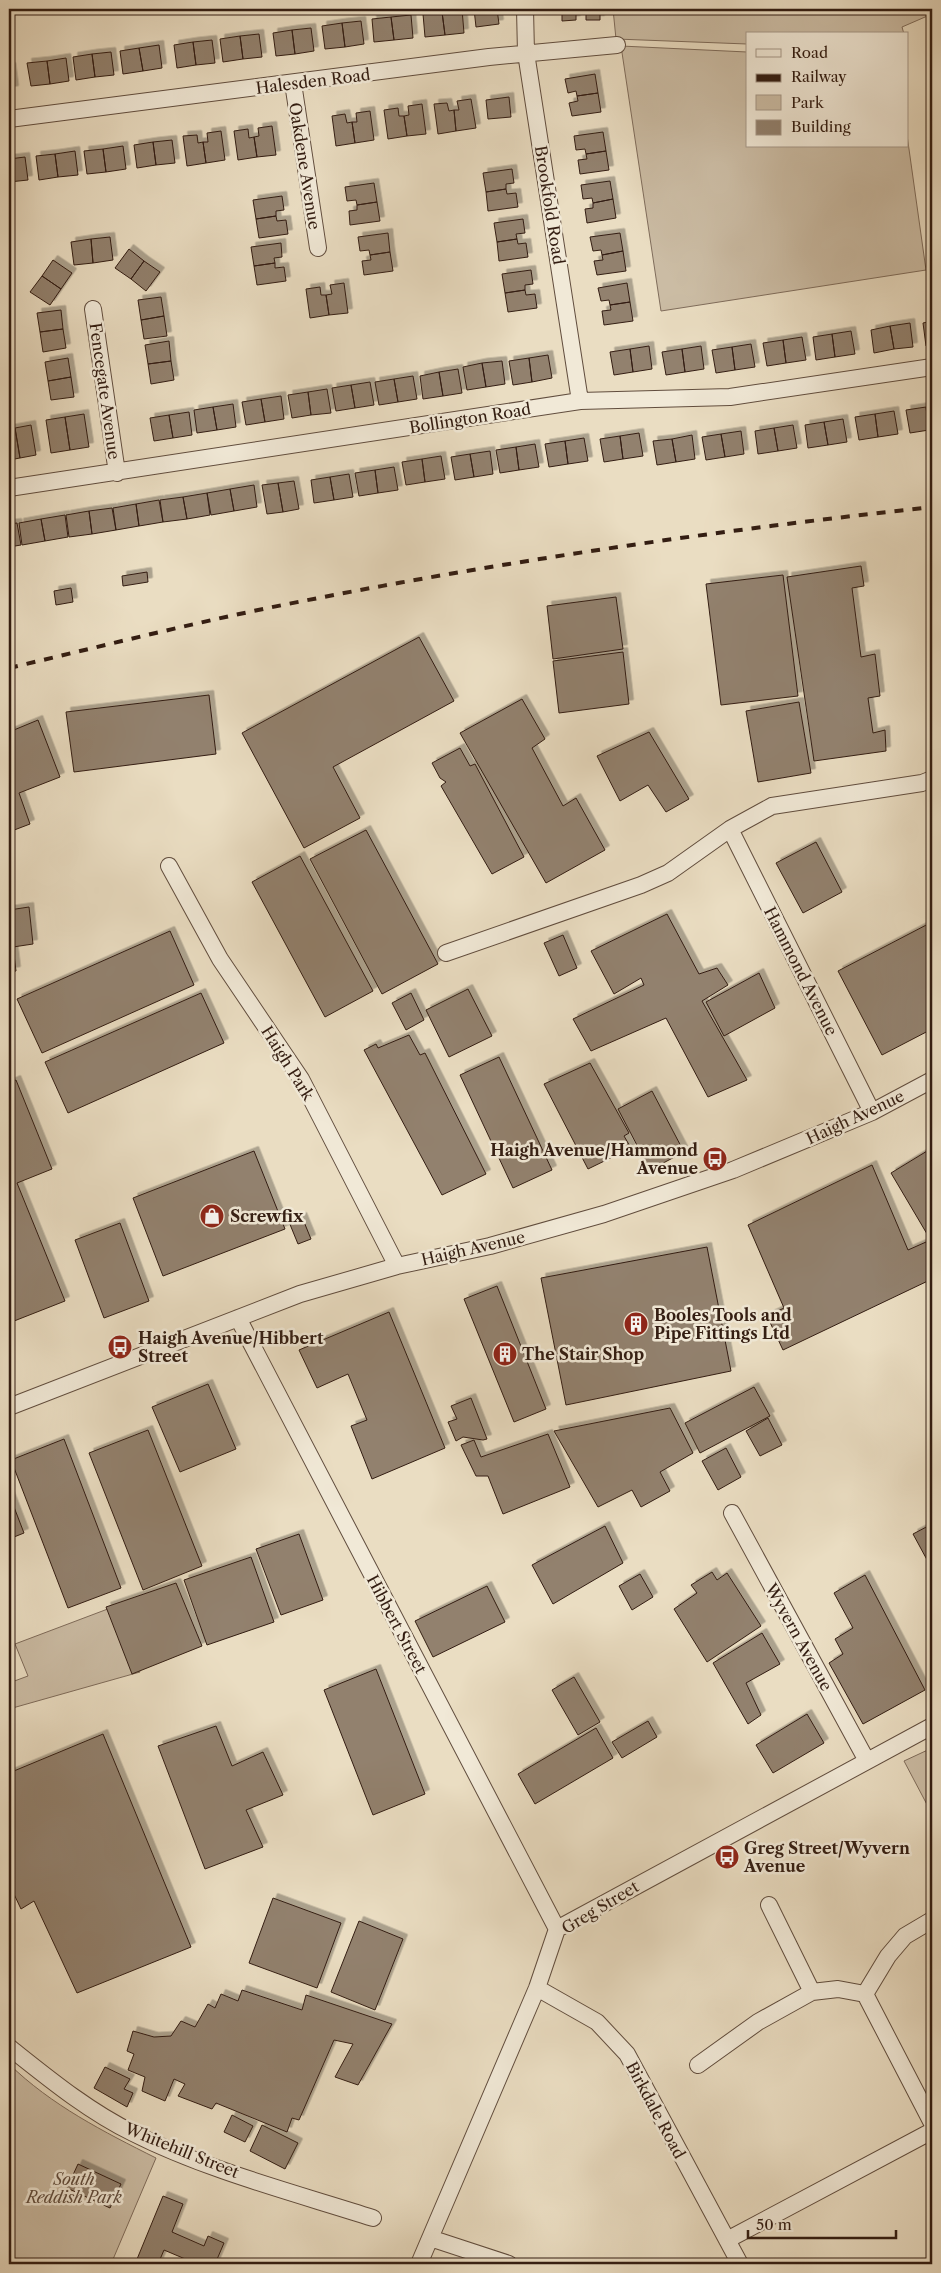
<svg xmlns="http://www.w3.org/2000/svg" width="941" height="2273" viewBox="0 0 941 2273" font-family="'Libre Caslon Text',serif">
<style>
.green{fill:#cbbca4;stroke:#7f6c5b}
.building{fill:#92816e;stroke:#331d12;filter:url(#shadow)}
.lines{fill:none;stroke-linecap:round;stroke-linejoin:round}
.street-casing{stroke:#614d3e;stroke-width:18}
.street{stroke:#f1e9d7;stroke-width:16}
.rail{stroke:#331d12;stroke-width:4;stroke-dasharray:9 9;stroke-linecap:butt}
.labels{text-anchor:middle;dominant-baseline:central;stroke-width:5;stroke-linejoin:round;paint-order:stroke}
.street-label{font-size:16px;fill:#331d12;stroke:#f1e9d7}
.poi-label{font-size:16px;font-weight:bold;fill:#331d12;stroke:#f1e9d7;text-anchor:start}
.park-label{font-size:16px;font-style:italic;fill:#614d3e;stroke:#f1e9d7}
</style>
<defs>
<filter id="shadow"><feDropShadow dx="4.5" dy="-4.5" stdDeviation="0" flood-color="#0004"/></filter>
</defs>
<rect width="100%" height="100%" fill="#eaddc2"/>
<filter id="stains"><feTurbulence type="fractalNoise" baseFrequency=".004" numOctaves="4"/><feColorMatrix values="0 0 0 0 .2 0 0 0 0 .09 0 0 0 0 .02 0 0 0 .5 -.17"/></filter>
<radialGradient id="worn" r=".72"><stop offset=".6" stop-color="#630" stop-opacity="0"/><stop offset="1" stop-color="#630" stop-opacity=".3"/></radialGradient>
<path class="green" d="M613,9H932V14L902,27L904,34H747V44L616,39Z
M621,46L747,52V146H907V135L926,270L661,311Z
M113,1607L140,1672L9,1709V1683L28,1676L15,1644Z
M932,1748V1814L904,1761Z
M9,2064C51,2105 104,2132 156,2158L111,2264H9Z"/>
<path class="building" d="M462,9L464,33L445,35L442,12Z
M474,9H497L499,24L476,27Z
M562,9H581V12H576V20L562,21Z
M581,9H600V20H586V12H581Z
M442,12L445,35L425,37L423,14Z
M411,15L413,38L394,40L391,17Z
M391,17L394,40L374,42L372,19Z
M361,21L364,44L345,47L342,23Z
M342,23L345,47L325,49L322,26Z
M311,28L314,51L295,54L292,30Z
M292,30L295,54L276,56L273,33Z
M259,34L262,57L243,59L240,36Z
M240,36L243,59L223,62L220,39Z
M212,40L215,63L196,65L193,42Z
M193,42L196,65L177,68L174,45Z
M159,45L162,68L143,71L139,48Z
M139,48L143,71L123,74L120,51Z
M111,52L114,75L95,77L92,54Z
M92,54L95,77L76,80L73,57Z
M66,58L69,81L50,84L47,61Z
M47,61L50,84L31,86L27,63Z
M9,67H11L14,90L9,91Z
M595,74L598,93L577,96L576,91L568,93L565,79Z
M598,93L601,112L572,116L569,103L578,101L577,96Z
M509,97L511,117L488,119L486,100Z
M471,99L476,128L456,131L454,110H459L457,101Z
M447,103L449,111L454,110L456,131L438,134L434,104Z
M422,104L426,134L407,136L404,116L409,115L408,106Z
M398,108L399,116H404L407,136L388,139L384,110Z
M370,111L374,140L355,143L352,122H357L356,113Z
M345,114L347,123L352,122L355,143L336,146L332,116Z
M272,126L276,155L257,157L254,137L259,136L258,128Z
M248,129L249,138L254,137L257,157L238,160L234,131Z
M221,131L225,160L206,163L203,142H208L207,133Z
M603,132L606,151L586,154L585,149L576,150L574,136Z
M197,135L198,143L203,142L206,163L187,166L183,136Z
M172,140L175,163L156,165L153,142Z
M153,142L156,165L137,168L134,145Z
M123,146L126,169L106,172L103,149Z
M103,149L106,172L87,174L84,151Z
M75,151L78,175L58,177L55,154Z
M606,151L609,170L580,174L578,160L587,159L586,154Z
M55,154L58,177L39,180L36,156Z
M25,157L28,180L9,182V159Z
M512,169L514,183L506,184V189L486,192L483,173Z
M610,181L613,199L593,203L592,198L583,199L581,185Z
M374,183L377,202L357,205L356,200L347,201L345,187Z
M506,189L507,194L516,193L518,207L488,211L486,192Z
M282,196L284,210L276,211V216L256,219L253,200Z
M613,199L616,218L587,223L585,209L593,208V203Z
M377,202L380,221L350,225L349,211L357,210V205Z
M276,216L277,221L286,220L288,234L259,238L256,219Z
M523,219L525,233L516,234L517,239L497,242L494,223Z
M388,233L390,252L370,255L369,250L360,251L358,237Z
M620,233L623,251L602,255L601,250L593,251L590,237Z
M110,237L113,260L93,263L91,239Z
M91,239L93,263L74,265L71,242Z
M517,239L518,244L526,243L528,257L499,261L497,242Z
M281,243L282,257L274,258L275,263L254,266L251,247Z
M129,249L144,261L131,279L115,268Z
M623,251L626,271L597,275L594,261L603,260L602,255Z
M390,252L393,271L364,275L362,261L371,260L370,255Z
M53,260L72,273L61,289L42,276Z
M144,261L160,272L146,291L131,279Z
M275,263V268L284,267L286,281L257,285L254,266Z
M531,270L533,284L525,285V290L505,293L502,274Z
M42,276L61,289L50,305L30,292Z
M344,283L348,313L329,315L326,295L332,294L330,285Z
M627,283L630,302L610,305L609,300L601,301L598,288Z
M320,287L321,295H326L329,315L310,318L306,289Z
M525,290L526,295L535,294L537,308L508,312L505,293Z
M161,297L164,316L141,320L138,300Z
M630,302L633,321L604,325L602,311L611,310L610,305Z
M61,310L63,329L40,332L37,313Z
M164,316L167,336L144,339L141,320Z
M932,321V345L926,346L923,323Z
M910,323L913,347L894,349L890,326Z
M890,326L894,349L874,353L871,330Z
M63,329L66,348L43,352L40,332Z
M851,331L855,354L835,357L832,334Z
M832,334L835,357L816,360L813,337Z
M802,337L806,360L786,363L783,340Z
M783,340L786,363L767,366L763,343Z
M169,341L171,361L148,364L145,345Z
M751,344L755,367L735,370L732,347Z
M649,346L652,369L633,372L630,349Z
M701,346L704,369L685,372L682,349Z
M732,347L735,370L716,373L712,350Z
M630,349L633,372L614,375L610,352Z
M682,349L685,372L666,375L662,352Z
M548,355L552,378L532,382L529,358Z
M68,358L71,377L48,381L45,362Z
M529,358L532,382L513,385L509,361Z
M171,361L174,380L151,384L148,364Z
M502,361L505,384L486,387L482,363Z
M482,363L486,387L467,390L463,367Z
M458,369L462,393L443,396L439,372Z
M439,372L443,396L423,399L420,376Z
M413,376L417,399L398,402L394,379Z
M71,377L74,397L51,400L48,381Z
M394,379L398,402L379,405L375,382Z
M370,382L374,405L355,408L351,385Z
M351,385L355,408L336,411L332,388Z
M327,389L331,413L311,415L308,392Z
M308,392L311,415L292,418L288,395Z
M281,396L284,419L265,422L261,399Z
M261,399L265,422L246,425L242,402Z
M233,404L236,427L217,430L213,407Z
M932,406V430H929L926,407Z
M213,407L217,430L197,433L194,410Z
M926,407L929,430L910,433L906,410Z
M894,411L898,434L878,437L875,414Z
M189,412L192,435L173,438L169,415Z
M84,414L89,447L70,450L65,417Z
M875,414L878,437L859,440L855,417Z
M169,415L173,438L154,441L150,418Z
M65,417L70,450L51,453L46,420Z
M843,419L847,442L828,445L824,422Z
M824,422L828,445L808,448L805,425Z
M31,425L36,455L20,458L15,428Z
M793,425L797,448L778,451L774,428Z
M15,428L20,458L9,460V429Z
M774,428L778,451L758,454L755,431Z
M741,431L744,454L725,457L721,434Z
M639,433L643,456L623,459L620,436Z
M721,434L725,457L706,460L702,437Z
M692,435L695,459L676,462L672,439Z
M620,436L623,459L604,462L600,439Z
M584,438L588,461L568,464L565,441Z
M672,439L676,462L657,465L653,441Z
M565,441L568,464L549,467L545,444Z
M535,444L539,467L519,470L516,447Z
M516,447L519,470L500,473L496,450Z
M490,451L493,474L474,477L470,454Z
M470,454L474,477L455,480L451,457Z
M441,456L445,479L425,482L422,459Z
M422,459L425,482L406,485L402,462Z
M394,467L398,490L378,493L375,470Z
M375,470L378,493L359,496L355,473Z
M349,474L353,497L334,500L330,477Z
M330,477L334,500L314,503L311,480Z
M294,481L299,509L283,512L278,483Z
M278,483L283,512L267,514L262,485Z
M254,485L257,507L234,511L230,489Z
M230,489L234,511L211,515L207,493Z
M207,493L210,515L187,519L183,497Z
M183,497L187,519L163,522L160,500Z
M159,500L163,522L139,526L136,504Z
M136,504L139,526L116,530L113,508Z
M112,508L116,530L92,534L89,511Z
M89,511L92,534L69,537L66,515Z
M65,515L68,537L45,541L41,519Z
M41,519L45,541L22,545L19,523Z
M17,523L21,545L9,547V524Z
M861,566L864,586L852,588L861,657L875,654L880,696L868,698L873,733L885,730L886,751L814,761L787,577Z
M147,572L148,582L123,586L122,576Z
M783,575L798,696L721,705L706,584Z
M71,588L73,602L56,605L54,591Z
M616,597L623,649L553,659L547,606Z
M419,637L454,701L333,767L360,818L304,848L242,733Z
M623,652L629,704L559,713L553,661Z
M209,695L216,754L74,772L66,712Z
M522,699L545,739L532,748L563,806L576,798L605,850L546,883L460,733Z
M799,702L811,773L758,782L746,711Z
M38,720L60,777L19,793L30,824L9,832V732Z
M649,732L689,799L666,812L648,785L620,801L597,756Z
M460,748L470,766L475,764L524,857L492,874L441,786L446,782L440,778L432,763Z
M366,830L438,964L382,994L310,859Z
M816,842L842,892L803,913L776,863Z
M300,856L373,991L325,1017L252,882Z
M29,907L33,944L13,947L16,971L9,972V910Z
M667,914L699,974L717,968L728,985L702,1001L747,1080L708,1097L666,1018L591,1051L573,1019L644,985L641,978L614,994L591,951Z
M932,922V1029L882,1055L838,971Z
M170,931L194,985L42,1053L17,999Z
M563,935L577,968L559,976L544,943Z
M759,973L775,1008L724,1036L706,1002Z
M468,989L492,1036L449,1057L426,1010Z
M201,993L224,1043L68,1113L45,1062Z
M411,993L424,1020L406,1030L392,1003Z
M409,1035L420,1055L425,1053L486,1174L442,1195L364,1050L376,1044L378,1048Z
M499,1057L552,1170L513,1188L460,1075Z
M590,1063L629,1133L624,1136L631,1148L588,1169L544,1084Z
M16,1080L52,1169L17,1183L65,1301L9,1323V1083Z
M652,1091L684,1152L650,1170L618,1109Z
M932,1148V1238L930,1239L891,1173Z
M254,1151L285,1229L163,1276L133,1198Z
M872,1165L908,1250L926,1242L932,1255V1279L783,1350L767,1316L784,1308L748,1225Z
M302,1217L311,1239L298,1244L289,1222Z
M120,1223L149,1301L104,1318L75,1240Z
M707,1247L731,1371L566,1405L541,1278Z
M497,1286L546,1409L514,1422L464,1299Z
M389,1312L445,1448L372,1479L351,1426L367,1420L348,1374L317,1388L299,1350Z
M208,1384L236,1449L180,1472L152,1407Z
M754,1387L770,1416L700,1453L685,1423Z
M471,1398L487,1439L483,1440L463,1437L456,1441L448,1422L457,1419L451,1406Z
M670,1408L693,1453L660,1472L670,1491L641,1507L632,1490L598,1507L554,1431Z
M768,1418L782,1445L760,1456L746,1431Z
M148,1430L202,1566L143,1590L89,1453Z
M548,1434L570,1487L503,1514L488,1476H476L461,1445L474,1440L481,1457Z
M64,1439L121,1588L68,1608L11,1460Z
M726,1448L741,1477L718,1490L702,1461Z
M9,1494L24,1533L9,1539Z
M932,1524V1569L913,1534Z
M605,1526L623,1563L553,1604L532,1565Z
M299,1534L323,1600L281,1615L256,1549Z
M251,1557L274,1622L207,1645L184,1580Z
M712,1572L717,1580L727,1573L761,1626L707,1662L674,1609L697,1593L691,1585Z
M640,1574L653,1597L632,1610L619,1586Z
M865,1575L925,1690L863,1724L829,1663L843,1654L835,1639L853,1628L834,1593Z
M176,1583L202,1646L132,1674L106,1607Z
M487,1586L505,1622L433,1657L415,1621Z
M762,1633L780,1664L746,1683L761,1715L748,1724L713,1663Z
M376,1669L425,1794L373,1815L324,1690Z
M574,1677L600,1722L578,1735L552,1690Z
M807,1714L824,1743L773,1773L756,1745Z
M648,1721L657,1737L622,1758L612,1742Z
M216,1726L232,1766L263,1752L283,1795L246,1810L263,1847L205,1869L158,1746Z
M596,1728L613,1758L535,1804L518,1774Z
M103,1734L191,1947L77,1993L34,1901L21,1909L13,1892L9,1893V1839L10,1838L9,1773Z
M273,1898L341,1923L317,1988L249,1963Z
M359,1921L403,1939L375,2010L331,1992Z
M242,1990L302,2010L306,1995L392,2024L358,2085L335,2077L353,2044L334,2040L299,2120L292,2118L287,2132L216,2103L212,2109L178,2096L185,2084L174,2079L165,2101L142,2091L145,2077L128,2070L134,2054L127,2051L133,2031L154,2037L171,2036L181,2021L195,2027L208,2004L215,2008L221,1994L238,2001Z
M105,2067L130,2079L124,2089L133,2093L127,2107L94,2088Z
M232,2115L253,2126L245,2142L224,2132Z
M262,2125L298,2143L285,2169L250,2151Z
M78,2164L121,2184L110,2208L67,2188Z
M163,2196L183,2204L172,2232L204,2246L208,2236L224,2243L215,2264H197L164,2250L158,2264H135Z"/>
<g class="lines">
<defs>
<path id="street" d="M525,9L526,53L580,401
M293,83L318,248
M9,119L489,57L617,45
M93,309L117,473
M9,488L580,401L730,397L932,367
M730,829L872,1112
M169,866L220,959L301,1079L397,1266
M446,953L641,885L668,873L730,829L772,806L922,783L932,779
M238,1318L557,1929
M9,1407L300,1294L397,1266L490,1246L604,1214L733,1170L872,1112L932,1080
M732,1513L867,1761
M769,1905L812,1992
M537,1988L597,2022L627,2054L740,2264
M865,1994L888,1956L905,1936L932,1920
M9,2047C48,2078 88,2111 133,2133C206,2170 295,2193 373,2218
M698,2065L758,2022L812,1992L838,1989L865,1994L932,2123
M430,2238L509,2264
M727,2240L932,2131
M419,2264L537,1988L557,1929L932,1726"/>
</defs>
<use href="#street" class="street-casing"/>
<use href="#street" class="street"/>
<path class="rail" d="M9,668C107,645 204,620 303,601C511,560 721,530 932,507"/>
</g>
<defs>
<symbol id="bus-disc" viewBox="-11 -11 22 22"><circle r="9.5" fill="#8f2418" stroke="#f1e9d7"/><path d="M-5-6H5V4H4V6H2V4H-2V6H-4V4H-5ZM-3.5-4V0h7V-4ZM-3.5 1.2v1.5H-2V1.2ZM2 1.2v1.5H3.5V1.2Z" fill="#fff"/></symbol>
<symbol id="shop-disc" viewBox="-11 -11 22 22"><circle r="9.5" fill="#8f2418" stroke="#f1e9d7"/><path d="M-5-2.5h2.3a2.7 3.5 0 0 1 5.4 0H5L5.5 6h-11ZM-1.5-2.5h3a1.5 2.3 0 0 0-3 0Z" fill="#fff"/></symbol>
<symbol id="building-disc" viewBox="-11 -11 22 22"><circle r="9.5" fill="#8f2418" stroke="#f1e9d7"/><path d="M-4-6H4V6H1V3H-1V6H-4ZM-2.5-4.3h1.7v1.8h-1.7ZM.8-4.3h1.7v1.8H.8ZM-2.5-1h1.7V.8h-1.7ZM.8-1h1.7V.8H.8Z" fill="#fff"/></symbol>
</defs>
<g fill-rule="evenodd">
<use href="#bus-disc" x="701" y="1145" width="28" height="28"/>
<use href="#shop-disc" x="198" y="1202" width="28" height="28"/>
<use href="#building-disc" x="622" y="1310" width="28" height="28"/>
<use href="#bus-disc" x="106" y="1333" width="28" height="28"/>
<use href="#building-disc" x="491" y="1340" width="28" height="28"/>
<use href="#bus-disc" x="713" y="1843" width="28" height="28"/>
</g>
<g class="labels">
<g class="street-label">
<text transform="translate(313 81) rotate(-7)">Halesden Road</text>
<text transform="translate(305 166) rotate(81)">Oakdene Avenue</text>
<text transform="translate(550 205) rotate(81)">Brookfold Road</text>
<text transform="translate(105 391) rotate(82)">Fencegate Avenue</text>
<text transform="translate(470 418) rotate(-9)">Bollington Road</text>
<text transform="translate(801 971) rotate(63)">Hammond Avenue</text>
<text transform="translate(288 1063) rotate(58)">Haigh Park</text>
<text transform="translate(855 1117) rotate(-25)">Haigh Avenue</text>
<text transform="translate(473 1248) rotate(-13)">Haigh Avenue</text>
<text transform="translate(397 1624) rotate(62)">Hibbert Street</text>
<text transform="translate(799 1637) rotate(61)">Wyvern Avenue</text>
<text transform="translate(600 1907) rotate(-31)">Greg Street</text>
<text transform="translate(656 2110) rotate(62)">Birkdale Road</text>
<text transform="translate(182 2150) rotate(22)">Whitehill Street</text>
</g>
<g class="poi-label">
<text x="698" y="1150" text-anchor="end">Haigh Avenue/Hammond<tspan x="698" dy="18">Avenue</tspan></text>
<text x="230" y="1216">Screwfix</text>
<text x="654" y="1315">Booles Tools and<tspan x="654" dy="18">Pipe Fittings Ltd</tspan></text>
<text x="138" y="1338">Haigh Avenue/Hibbert<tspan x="138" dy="18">Street</tspan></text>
<text x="522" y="1354">The Stair Shop</text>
<text x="744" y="1848">Greg Street/Wyvern<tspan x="744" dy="18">Avenue</tspan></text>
</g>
<g class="park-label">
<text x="74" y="2179">South<tspan x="74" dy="18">Reddish Park</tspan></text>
</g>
</g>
<rect width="941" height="2273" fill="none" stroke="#eaddc2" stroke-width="30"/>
<rect x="10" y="10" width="921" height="2253" fill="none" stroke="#331d12" stroke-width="2.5"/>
<rect x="15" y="15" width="911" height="2243" fill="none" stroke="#331d12"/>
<rect x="746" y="32" width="162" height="115" fill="#f1e9d7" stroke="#a59788"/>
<rect x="756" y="49" width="25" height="8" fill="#f1e9d7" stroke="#a59788"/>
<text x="791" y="58" font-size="15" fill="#331d12">Road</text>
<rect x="756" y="74" width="25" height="8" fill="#331d12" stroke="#a59788"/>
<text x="791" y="82" font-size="15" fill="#331d12">Railway</text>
<rect x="756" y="95" width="25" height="15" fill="#cbbca4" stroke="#a59788"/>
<text x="791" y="108" font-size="15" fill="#331d12">Park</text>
<rect x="756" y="120" width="25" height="15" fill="#92816e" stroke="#a59788"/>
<text x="791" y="132" font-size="15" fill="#331d12">Building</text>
<path d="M748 2230v8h148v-8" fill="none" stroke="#331d12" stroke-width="2.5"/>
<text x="756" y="2230" font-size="15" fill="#331d12" stroke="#f1e9d7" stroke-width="4" paint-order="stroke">50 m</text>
<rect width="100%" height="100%" filter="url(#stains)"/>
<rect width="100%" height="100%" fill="url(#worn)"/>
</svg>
